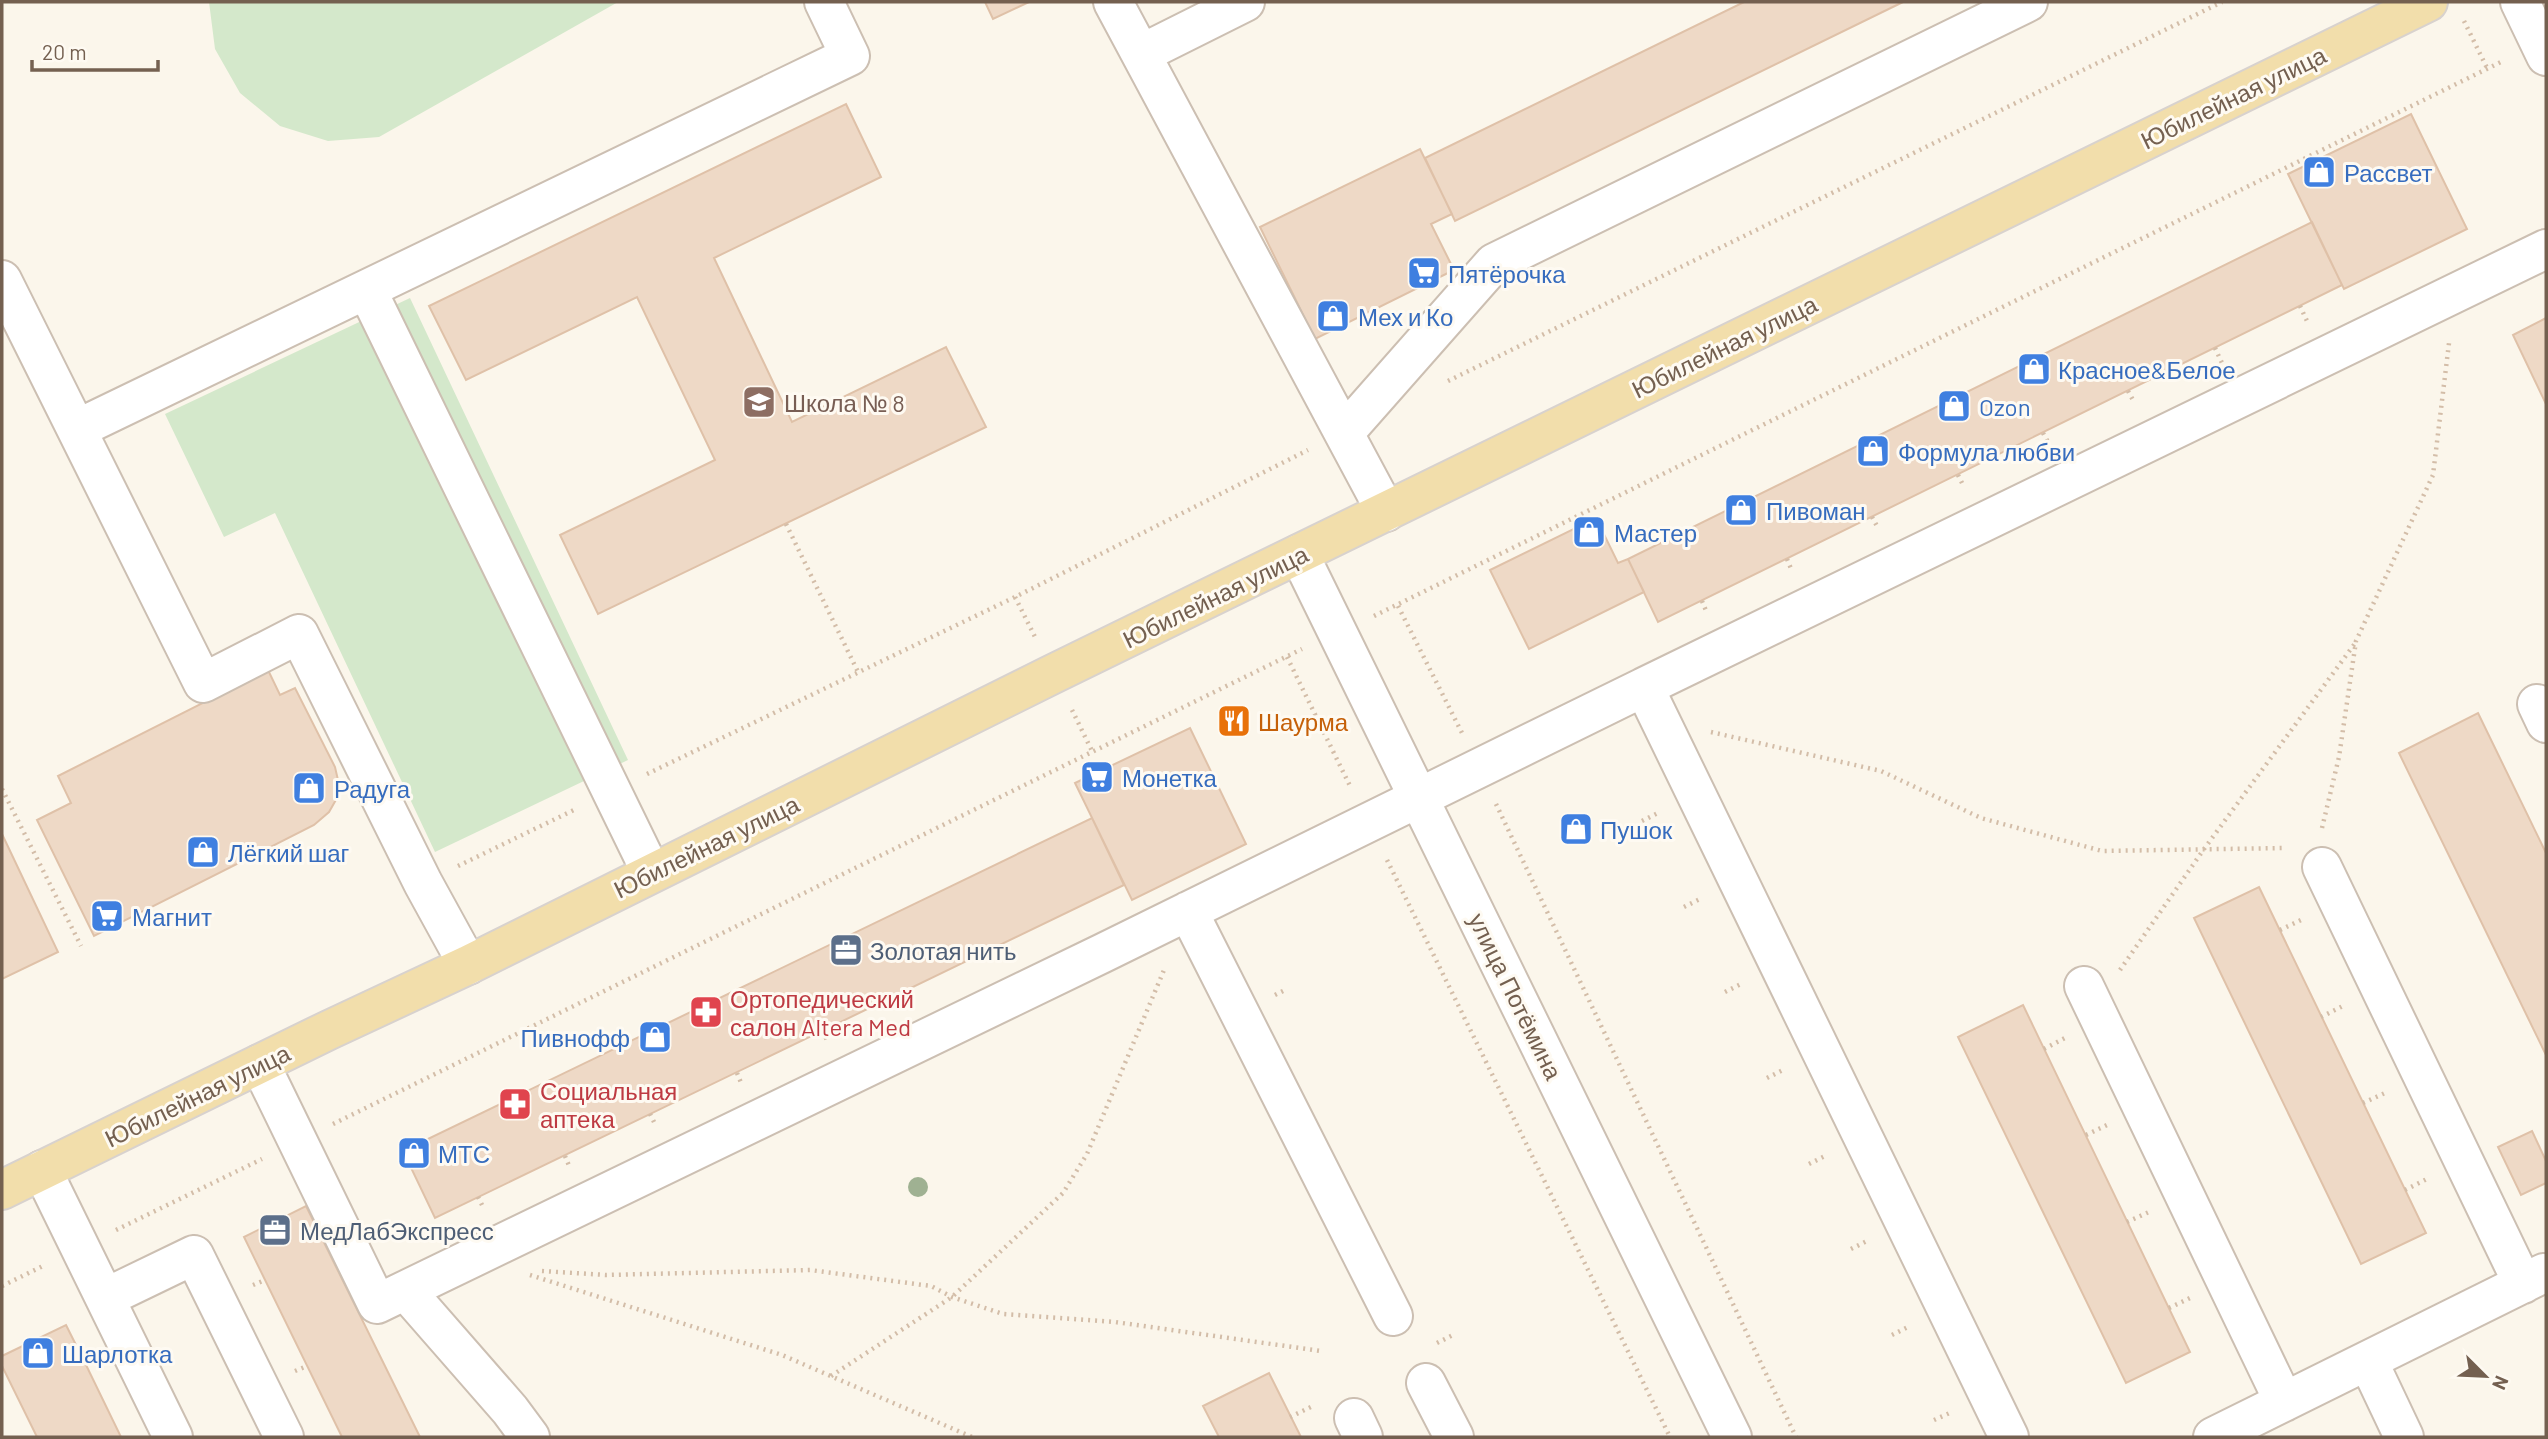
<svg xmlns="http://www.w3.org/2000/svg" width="2548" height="1439" viewBox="0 0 2548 1439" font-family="Barlow,sans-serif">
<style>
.green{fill:#d4e8cb}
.building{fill:#eed9c6;stroke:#dfc1a8;stroke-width:2}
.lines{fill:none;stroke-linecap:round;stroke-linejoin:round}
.minor-casing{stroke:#ccbfb2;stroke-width:42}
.major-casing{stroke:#d8d2ce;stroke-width:42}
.path{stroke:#d3bda8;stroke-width:4.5;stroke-dasharray:2 5;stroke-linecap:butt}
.minor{stroke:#fff;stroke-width:38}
.major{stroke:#f2deab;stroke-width:38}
.tree{fill:#9fb192}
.labels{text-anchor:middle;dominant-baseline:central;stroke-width:6;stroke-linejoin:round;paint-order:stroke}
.street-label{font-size:24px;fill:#746050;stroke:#fefaf2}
.shop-label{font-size:24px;fill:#366cbe;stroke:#fefaf2;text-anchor:start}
.education-label{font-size:24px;fill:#785e54;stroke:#fefaf2;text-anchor:start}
.food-label{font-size:24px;fill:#c56008;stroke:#fefaf2;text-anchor:start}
.service-label{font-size:24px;fill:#4e5e75;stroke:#fefaf2;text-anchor:start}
.health-label{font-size:24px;fill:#be3a42;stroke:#fefaf2;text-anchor:start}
</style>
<rect width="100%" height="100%" fill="#fbf6eb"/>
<path class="green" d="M209,2H618L379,137L328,141L280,126L240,93L215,49Z
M410,298L628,760L435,852L275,513L224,537L165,414Z"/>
<path class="building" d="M985,2H1029L993,19Z
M1744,2H1903L1455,221L1425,158Z
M846,104L881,177L714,258L792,422L946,347L986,427L598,614L560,535L715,460L637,297L466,380L429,306Z
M2411,114L2467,229L2344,289L2288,174Z
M1420,149L1452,214L1431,224L1454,270L1315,339L1260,227Z
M2312,222L2342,285L1658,622L1628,559Z
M2546,318V404L2513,335Z
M1596,518L1618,563L1628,559L1644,592L1529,649L1490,570Z
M268,670L280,695L295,688L335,767L338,780L337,798L329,812L314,825L94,936L37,820L71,803L58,776Z
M2478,713L2546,853V1055L2399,753Z
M1190,728L1246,844L1132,900L1075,783Z
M1092,818L1124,885L435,1218L403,1151Z
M2,834L58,952L2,979Z
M2259,887L2426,1233L2361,1264L2194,918Z
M2023,1005L2190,1352L2126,1383L1958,1037Z
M2532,1131L2546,1161V1183L2521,1195L2498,1147Z
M306,1206L420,1437H342L244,1237Z
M66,1325L87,1367L121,1437H37L2,1366V1356Z
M1269,1373L1301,1437H1219L1203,1406Z"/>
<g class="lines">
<defs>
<path id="minor" d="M1113,2L1386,512
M2520,2L2546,56
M1141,54L1245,2
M2,280L203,683L299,634L423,883L468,965
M367,290L651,872
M77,429L850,56L824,2
M1345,432L1494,263L2028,2
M1299,554L1732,1437
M1644,687L2546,249
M2537,704L2546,723
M2322,867L2523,1284
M1188,911L1393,1316
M2084,986L2284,1402
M260,1064L377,1304L1103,953L1644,687L2009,1437
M42,1170L173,1437
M406,1291L510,1410L530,1437
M105,1298L194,1255L284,1437
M2368,1361L2404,1437
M1426,1383L1454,1437
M1354,1418L1363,1437
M2213,1437L2544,1273"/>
<path id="major" d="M2,1190L329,1030L468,965L1053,674L2428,2"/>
</defs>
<use href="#minor" class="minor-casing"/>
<use href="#major" class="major-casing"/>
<path class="path" d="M2464,21L2487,68
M2300,306L2307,321
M2215,348L2222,363
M1448,381L2222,2
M2128,391L2134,402
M2043,433L2049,444
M1958,475L1964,487
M1872,517L1878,528
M786,524L859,674
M1787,559L1792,571
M1015,597L1035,637
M1702,601L1707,613
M1398,606L1462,733
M1374,616L2503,61
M1287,657L1350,786
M1072,710L1093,753
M1711,732L1881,771L1981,818L2102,851L2285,848
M647,774L1015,597L1308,450
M2,789L81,946
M1496,804L1796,1437
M1642,821L1660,812
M2322,828L2339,757L2356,641L2433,475L2449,343
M1387,860L1670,1437
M458,866L576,809
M1684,907L1702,898
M2280,930L2301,920
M2120,970L2204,849L2356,642
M1725,992L1743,983
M1275,995L1287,989
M2321,1017L2343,1006
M823,1031L828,1043
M2044,1049L2065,1038
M737,1073L742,1085
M1767,1078L1785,1069
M2363,1103L2385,1093
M650,1114L656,1126
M333,1124L1302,649
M2086,1135L2107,1125
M565,1156L570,1168
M1809,1164L1827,1155
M2405,1190L2427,1179
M478,1197L484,1209
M2127,1222L2149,1212
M116,1230L262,1159
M1851,1249L1869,1240
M542,1271L606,1275L810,1270L931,1286L952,1297L1003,1314L1115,1322L1321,1351
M530,1275L782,1355L972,1437
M253,1285L265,1280
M2,1286L45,1265
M2169,1308L2190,1298
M1892,1335L1910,1326
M1437,1343L1455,1334
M295,1371L307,1366
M831,1376L952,1297L1063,1193L1087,1154L1164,970
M1290,1417L1315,1405
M1934,1420L1952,1412"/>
<use href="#minor" class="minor"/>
<use href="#major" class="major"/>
</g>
<circle class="tree" cx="918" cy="1187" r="10"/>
<defs>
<symbol id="shop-square" viewBox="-11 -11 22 22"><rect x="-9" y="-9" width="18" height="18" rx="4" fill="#3f7fe0" stroke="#fefaf2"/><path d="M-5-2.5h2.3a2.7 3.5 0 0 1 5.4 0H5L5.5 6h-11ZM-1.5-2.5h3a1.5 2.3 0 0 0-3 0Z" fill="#fff"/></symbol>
<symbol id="supermarket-square" viewBox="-11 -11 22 22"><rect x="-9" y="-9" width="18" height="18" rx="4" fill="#3f7fe0" stroke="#fefaf2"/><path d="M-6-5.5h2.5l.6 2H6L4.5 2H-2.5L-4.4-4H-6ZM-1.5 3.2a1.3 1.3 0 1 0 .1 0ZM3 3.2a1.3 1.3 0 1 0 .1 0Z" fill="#fff"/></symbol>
<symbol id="school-square" viewBox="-11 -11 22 22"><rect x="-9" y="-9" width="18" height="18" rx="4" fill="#8d6e63" stroke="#fefaf2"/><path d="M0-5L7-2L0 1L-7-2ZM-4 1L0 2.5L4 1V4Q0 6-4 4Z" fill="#fff"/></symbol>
<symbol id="restaurant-square" viewBox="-11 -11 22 22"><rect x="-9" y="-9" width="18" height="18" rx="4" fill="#e8710a" stroke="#fefaf2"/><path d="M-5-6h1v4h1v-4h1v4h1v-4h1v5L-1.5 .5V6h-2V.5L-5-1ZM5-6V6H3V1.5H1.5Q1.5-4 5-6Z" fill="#fff"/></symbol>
<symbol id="office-square" viewBox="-11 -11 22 22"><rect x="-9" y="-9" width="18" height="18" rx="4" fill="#5c6f8a" stroke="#fefaf2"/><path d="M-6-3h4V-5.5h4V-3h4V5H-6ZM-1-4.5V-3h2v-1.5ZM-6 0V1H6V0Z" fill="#fff"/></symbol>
<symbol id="pharmacy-square" viewBox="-11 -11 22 22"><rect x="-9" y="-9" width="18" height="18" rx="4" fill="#e0444e" stroke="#fefaf2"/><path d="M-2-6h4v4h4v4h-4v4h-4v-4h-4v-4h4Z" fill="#fff"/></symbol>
</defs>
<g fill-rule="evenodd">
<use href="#shop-square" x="2300" y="153" width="38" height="38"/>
<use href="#supermarket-square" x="1405" y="254" width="38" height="38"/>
<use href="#shop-square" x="1314" y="297" width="38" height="38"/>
<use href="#shop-square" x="2015" y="350" width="38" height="38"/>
<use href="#school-square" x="740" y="383" width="38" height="38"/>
<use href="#shop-square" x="1935" y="387" width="38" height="38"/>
<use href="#shop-square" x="1854" y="432" width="38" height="38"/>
<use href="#shop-square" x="1722" y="491" width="38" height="38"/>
<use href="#shop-square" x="1570" y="513" width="38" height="38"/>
<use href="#restaurant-square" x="1215" y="702" width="38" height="38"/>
<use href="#supermarket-square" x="1078" y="758" width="38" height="38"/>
<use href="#shop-square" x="290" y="769" width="38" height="38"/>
<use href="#shop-square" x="1557" y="810" width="38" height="38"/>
<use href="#shop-square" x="184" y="833" width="38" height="38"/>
<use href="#supermarket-square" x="88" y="897" width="38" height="38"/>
<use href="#office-square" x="827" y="931" width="38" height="38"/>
<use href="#pharmacy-square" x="687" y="993" width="38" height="38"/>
<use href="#shop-square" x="636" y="1018" width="38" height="38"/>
<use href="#pharmacy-square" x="496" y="1085" width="38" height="38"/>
<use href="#shop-square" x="395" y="1134" width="38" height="38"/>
<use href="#office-square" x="256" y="1211" width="38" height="38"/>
<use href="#shop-square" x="19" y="1334" width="38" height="38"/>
</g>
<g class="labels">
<g class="street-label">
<text transform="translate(2233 97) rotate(-26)">Юбилейная улица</text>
<text transform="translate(1724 346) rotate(-26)">Юбилейная улица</text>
<text transform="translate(1215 596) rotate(-26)">Юбилейная улица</text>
<text transform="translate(706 846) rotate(-26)">Юбилейная улица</text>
<text transform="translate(1516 996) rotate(64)">улица Потёмина</text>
<text transform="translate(197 1095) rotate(-26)">Юбилейная улица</text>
</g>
<g class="shop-label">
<text x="2344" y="172">Рассвет</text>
<text x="1448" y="273">Пятёрочка</text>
<text x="1358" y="316">Мех и Ко</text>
<text x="2058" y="369">Красное&amp;Белое</text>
<text x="1979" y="406">Ozon</text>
<text x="1898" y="451">Формула любви</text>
<text x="1766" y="510">Пивоман</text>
<text x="1614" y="532">Мастер</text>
<text x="1122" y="777">Монетка</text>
<text x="334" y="788">Радуга</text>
<text x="1600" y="829">Пушок</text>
<text x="228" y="852">Лёгкий шаг</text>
<text x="132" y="916">Магнит</text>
<text x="630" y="1037" text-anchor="end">Пивнофф</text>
<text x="438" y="1153">МТС</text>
<text x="62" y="1353">Шарлотка</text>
</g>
<g class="education-label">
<text x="784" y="402">Школа № 8</text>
</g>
<g class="food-label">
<text x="1258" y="721">Шаурма</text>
</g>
<g class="service-label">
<text x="870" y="950">Золотая нить</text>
<text x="300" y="1230">МедЛабЭкспресс</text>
</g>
<g class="health-label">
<text x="730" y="998">Ортопедический<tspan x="730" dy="28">салон Altera Med</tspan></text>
<text x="540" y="1090">Социальная<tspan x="540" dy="28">аптека</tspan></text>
</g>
</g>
<rect width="2548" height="1439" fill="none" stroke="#746050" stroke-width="7"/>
<g transform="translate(2485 1376) rotate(114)" stroke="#fefaf2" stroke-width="5" paint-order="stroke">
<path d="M0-5L12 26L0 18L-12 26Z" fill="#746050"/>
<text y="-10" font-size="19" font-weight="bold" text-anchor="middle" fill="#746050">N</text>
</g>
<path d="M32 60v10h126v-10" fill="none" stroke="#746050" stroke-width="3.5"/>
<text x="42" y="60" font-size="21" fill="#746050" stroke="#fefaf2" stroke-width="5" paint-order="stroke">20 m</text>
</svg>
